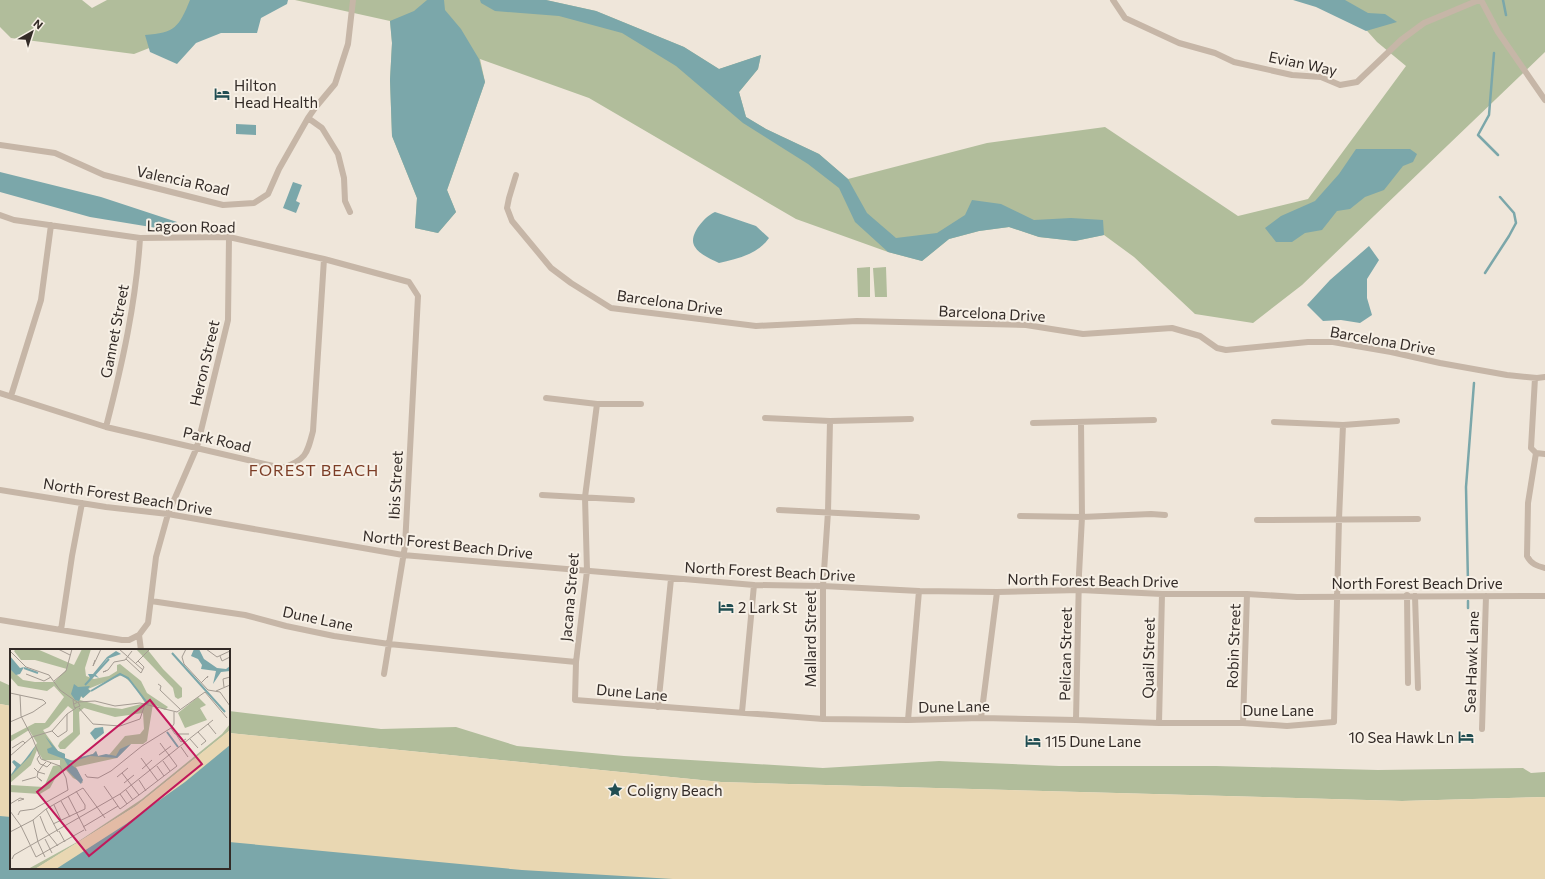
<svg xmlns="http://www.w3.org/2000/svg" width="1545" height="879" viewBox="0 0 1545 879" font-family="Commissioner,sans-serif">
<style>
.green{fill:#b1bd9b}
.sand{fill:#e9d7b2}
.water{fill:#7ba7aa}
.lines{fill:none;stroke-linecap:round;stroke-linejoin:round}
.stream{stroke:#7ba7aa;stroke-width:2.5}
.minor{stroke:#c6b6a7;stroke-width:6}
.labels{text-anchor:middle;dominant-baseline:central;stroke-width:4;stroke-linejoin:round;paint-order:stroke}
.street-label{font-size:15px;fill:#332b27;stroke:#f7f0e6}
.poi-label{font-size:15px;fill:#332b27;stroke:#f7f0e6;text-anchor:start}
.neighbourhood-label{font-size:16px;letter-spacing:1px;fill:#7c3d26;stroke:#f7f0e6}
.inset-river{fill:none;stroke:#7ba7aa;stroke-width:2}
.inset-road{fill:none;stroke:#a49b92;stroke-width:1}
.view{fill:#c2185b;fill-opacity:0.15;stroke:#c2185b;stroke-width:2}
.inset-edge{fill:none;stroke:#332b27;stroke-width:2}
</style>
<rect width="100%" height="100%" fill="#efe6da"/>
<path class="green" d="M0,0H82L92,8L107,0H271L134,54L11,38L0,27Z
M295,0H546L596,11L684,47L719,69L761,55L758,69L739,92L746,117L766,129L819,154L848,179L987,143L1105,127L1238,216L1308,199L1406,66L1377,42L1352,14L1313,0H1545V52L1302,285L1253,323L1195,314L1134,257L1104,235L1075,241L1039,237L1009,227L979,231L949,239L922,261L888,252L796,219L589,98L480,59L485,82L447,190L456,212L438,233L415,228L417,198L392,136L390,80L392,43L390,21Z
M870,267V297H858L857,268Z
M886,267L887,297H875L873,268Z
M0,681L11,686V706L0,704Z
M229,711L381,729L456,727L517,746L624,756L823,768L939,761L1059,766H1216L1378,770L1523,768L1531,773L1545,772V797L1402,801L721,782L229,733Z"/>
<path class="sand" d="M0,704L11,706V868H229V733L721,782L1402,801L1545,797V879H0Z"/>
<path class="water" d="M190,0H288L287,4L261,18L257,33H221L196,43L177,64L150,52L145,35C175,33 179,27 190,0Z
M427,0H444L445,10L461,29L479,59L485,82L447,190L456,212L438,233L415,228L417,198L392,136L390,80L392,43L390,21L414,11Z
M480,0H546L596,11L684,47L719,69L761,55L758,69L739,92L746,117L766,129L819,154L848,179L867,213L896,238L937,233L965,215L972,200L1001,204L1034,220L1071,218L1103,220L1104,235L1075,241L1039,237L1009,227L979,231L949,239L922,261L888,252L855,222L839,188L808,164L743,123L676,66L622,33L559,16L495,11L481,3Z
M1293,0H1345L1368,13L1385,14L1397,22L1366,31L1316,7Z
M236,124L256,125V135L236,134Z
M1356,149H1410L1417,154L1413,162L1403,166L1384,190L1365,197L1350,209L1337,211L1322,230L1305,233L1292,242H1276L1265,228L1281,216L1315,201L1339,174Z
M0,172L101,197L177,222L172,228L163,229L90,217L0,192Z
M293,182L302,185L296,201L300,203L296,213L283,208Z
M715,212L756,226L769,238C758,254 737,259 719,263C711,259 700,255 695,247C687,236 705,216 715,212Z
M1369,246L1379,260L1367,279V298L1372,315L1360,323L1341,320L1323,321L1307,305L1330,280Z
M0,816L11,817V868H229V842L522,870L673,879H0Z"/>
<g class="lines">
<path class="stream" d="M1503,0L1506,15
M1494,53L1489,115L1478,135L1498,155
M1485,273L1509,236L1516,223L1514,213L1500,197
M1468,583L1466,487L1474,383
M1468,601V608"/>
<path class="minor" d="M1113,0L1125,18L1179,43L1215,53L1234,62L1292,75L1321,77L1340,85L1357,82L1401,40L1424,23L1479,0
M1481,0L1498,32L1545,100
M308,118L322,128L338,154L344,178L345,201L350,212
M0,145L55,153L104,175L223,205L254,203L268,194L279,169L308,118L315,108L335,84L348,44L353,0
M516,175L509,198L507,208L512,221L551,268L571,283L611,308L756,326L857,321L1026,325L1083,334L1172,328L1200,336L1217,348L1226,350L1308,342H1333L1391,352L1440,363L1507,375L1537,378L1545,377
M0,215L14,220L140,238L229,237L324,259L409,282L418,296L405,546L384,674
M1535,378L1531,448L1536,453L1545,454
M0,393L106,427L282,468C306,460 307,454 313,431L324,259
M11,396L41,300L51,225
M546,398L597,404H641
M597,404L585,497L587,571L576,662L575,700L823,719L908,720L981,718L1076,720L1159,723H1243L1287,726L1334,722L1339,519L1343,425
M765,418L830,421L911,419
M1274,422L1343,425L1397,421
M1033,423L1154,420
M106,427C122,365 136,303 140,238
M1536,453L1528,503L1527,556C1531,564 1537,566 1545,568
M0,490L106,507L168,514L403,555L754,585L823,586L919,591L997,592L1080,590L1162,594H1247L1297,597L1545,596
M542,495L632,500
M779,510L917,517
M1020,516L1082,517L1151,514L1165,515
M1257,520L1418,519
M1407,595L1408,683
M1415,596L1418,688
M151,601L245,615L286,626L334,636L389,644L576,662
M0,620L122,640H129L139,635L148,623L156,557L168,514L197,447L228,320L229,237
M61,630L72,556L82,503
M139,635L141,650
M658,707L671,579
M742,712L754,585
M981,718L997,592
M823,719V586L828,512L830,421
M908,720L919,591
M1076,720L1079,574L1082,517L1081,422
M1159,723L1162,594
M1243,723L1247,594
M1482,729L1486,596"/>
</g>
<defs>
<symbol id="hotel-bare" viewBox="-9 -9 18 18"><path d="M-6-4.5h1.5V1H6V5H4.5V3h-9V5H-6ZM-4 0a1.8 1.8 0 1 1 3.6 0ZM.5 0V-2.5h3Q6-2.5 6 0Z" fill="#204d52" stroke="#f7f0e6" stroke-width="2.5" paint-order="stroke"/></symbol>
<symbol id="sight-bare" viewBox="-9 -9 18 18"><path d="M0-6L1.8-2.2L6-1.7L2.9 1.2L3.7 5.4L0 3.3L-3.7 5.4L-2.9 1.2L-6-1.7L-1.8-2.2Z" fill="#204d52" stroke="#f7f0e6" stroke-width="2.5" paint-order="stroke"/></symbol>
</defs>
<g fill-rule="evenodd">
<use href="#hotel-bare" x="211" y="83" width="22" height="22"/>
<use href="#hotel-bare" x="715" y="596" width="22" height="22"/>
<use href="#hotel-bare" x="1455" y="726" width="22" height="22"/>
<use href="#hotel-bare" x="1022" y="730" width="22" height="22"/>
<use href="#sight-bare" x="604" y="779" width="22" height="22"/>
</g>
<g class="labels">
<g class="street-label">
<text transform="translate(1303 63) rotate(12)">Evian Way</text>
<text transform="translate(183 180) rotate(12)">Valencia Road</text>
<text transform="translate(191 226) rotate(1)">Lagoon Road</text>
<text transform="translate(670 302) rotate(8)">Barcelona Drive</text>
<text transform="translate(992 313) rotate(3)">Barcelona Drive</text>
<text transform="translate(114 331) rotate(-79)">Gannet Street</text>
<text transform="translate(1383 340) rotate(10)">Barcelona Drive</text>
<text transform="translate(204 363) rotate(-77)">Heron Street</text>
<text transform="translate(217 439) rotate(13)">Park Road</text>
<text transform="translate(395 485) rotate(-87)">Ibis Street</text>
<text transform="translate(128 496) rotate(9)">North Forest Beach Drive</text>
<text transform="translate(448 544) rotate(6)">North Forest Beach Drive</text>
<text transform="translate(770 571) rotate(3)">North Forest Beach Drive</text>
<text transform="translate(1093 580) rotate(1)">North Forest Beach Drive</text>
<text x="1417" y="583">North Forest Beach Drive</text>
<text transform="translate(569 597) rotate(-85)">Jacana Street</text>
<text transform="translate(318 618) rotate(12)">Dune Lane</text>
<text transform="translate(810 639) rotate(-90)">Mallard Street</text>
<text transform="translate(1233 646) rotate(-88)">Robin Street</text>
<text transform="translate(1065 654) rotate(-89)">Pelican Street</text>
<text transform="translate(1148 658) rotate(-89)">Quail Street</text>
<text transform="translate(1471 662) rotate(-88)">Sea Hawk Lane</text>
<text transform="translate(632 692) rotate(5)">Dune Lane</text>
<text transform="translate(954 706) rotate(-1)">Dune Lane</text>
<text x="1278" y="710">Dune Lane</text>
</g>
<g class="poi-label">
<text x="234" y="85">Hilton<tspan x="234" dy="17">Head Health</tspan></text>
<text x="738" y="607">2 Lark St</text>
<text x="1454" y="737" text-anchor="end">10 Sea Hawk Ln</text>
<text x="1045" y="741">115 Dune Lane</text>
<text x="627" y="790">Coligny Beach</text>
</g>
<g class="neighbourhood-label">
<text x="314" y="469">FOREST BEACH</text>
</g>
</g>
<g transform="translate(10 649)">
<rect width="220" height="220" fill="#efe6da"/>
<path d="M6,0H27L64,16L72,0H81L75,19L76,27L84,30L99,27L107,22V16L110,15L131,32L137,44L158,58L155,61L143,55L137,92L133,95H121L107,109L66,118L73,134L63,129L56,121L47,126L40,139L30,145L0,143V136L34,138L43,117L50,116V111H33L27,101L21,116L0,134V126L19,107L27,94L19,81L0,93V87L25,74H35L54,48L44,37L37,42L8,37L0,28V20L13,31L25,33H44L57,20L25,11H11L4,2ZM112,26L124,36L135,54L112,60L95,58L70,51L71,47L73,49L81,42L78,40ZM58,57L63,61V83L50,93L48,97L50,100H55L70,85L69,63L74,59L105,68L133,64L134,80L130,85L115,87L99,106L88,107L86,102L83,105L60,112L55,109V105L48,102L33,81L39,78ZM126,0H137L153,20L172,39V48L168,50L165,48L163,39ZM188,48L196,56L190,59L197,71L175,79L168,64ZM220,75L219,82L126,157L27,219L18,220L69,192L132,150L212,85Z" fill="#b1bd9b" fill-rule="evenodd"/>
<path d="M220,81V105L60,220H25L126,157Z" fill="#e9d7b2"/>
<path d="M184,0H189L194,10L207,19L216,20L220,17V22L211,23L203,35L206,22L191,20L192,16L188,10L181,7ZM106,2L111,5L97,10L85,25L89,29L84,27L76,35L80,29L78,25H83L97,8ZM0,7L10,19L14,18L10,25L6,26L0,20ZM64,35L68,38L80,37L78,40L81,42L73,49L71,47L69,52L65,51L61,45ZM93,78L94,84L85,91L80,84L85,79ZM35,87L48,102L55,105V109L63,112L71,108L83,105L86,102L88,107L96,105L106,107L110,100L121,95L107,109L80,107L59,114L67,120L73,131L71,135L57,121L58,117L54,110L38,104L37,100L42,98ZM26,96L20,107L0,128L6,118L2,113L4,111L11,116ZM220,96V220H46L116,175L175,133Z" fill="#7ba7aa"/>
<path class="inset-river" d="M162,4L215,63M14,19L28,24M75,36L99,10M81,42L110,25L118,29L138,55M157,83L168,98"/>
<path class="inset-road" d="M48,0L60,6M109,0L133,21M176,0L172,8L174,15L198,41L210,43L220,57M196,0L207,8L220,2M0,2L16,18L39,26L50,41L67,53M210,7L212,12L220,8M116,10L131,24L134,18L128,12M85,11L83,17L91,0M126,14L140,0M96,22L93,23L98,21L104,13L115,11L122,2M16,25L34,32L41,28M44,32L56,22L62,0M191,34L198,27L197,29M148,35L151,37L150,41L171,61M214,38L213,30L220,28M206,42L220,36M0,44L33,51L36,54L23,63L0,73M10,46L11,67L22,88M63,51L64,57L65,59L70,57L68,53L64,55M68,53L85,52L105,57L130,54L167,63L195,43L217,69M69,59L83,75L110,77L130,70L135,55M198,75L206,85M161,79L165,85H179M42,82L48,88L57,82V65M188,83L196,92L191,96M166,85L171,93L176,90M180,90L188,99M171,98L178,108M2,99L13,92L15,94M149,106L161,97M0,107L22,88L42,82L57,65L66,59M29,107L27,110L30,115L33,116L36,113M131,109L148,132M153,112L160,122M147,117L154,127M24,119L28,123L33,116L37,118L41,114M132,120L142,111M112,124L129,146M75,125L77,128L88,129L101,122L132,97L161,79L164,75V63M107,128L118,119M29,130L32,132L27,128L28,123L35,125M129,131L136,142M12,132L26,128M114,134L124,126M94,137L110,160L129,146L167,117L150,94M116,141L123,151M110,145L117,155M58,147L76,182M51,152L60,168M0,155L10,149L14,150L8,152M44,156L51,171M36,160L48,183M0,162L11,177L26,208L74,181M8,166L10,162L24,160L58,141L56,129L50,117L31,110L22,88M30,167L36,182L48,197M23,171L28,193L35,208M43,175L75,160V156L66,142M73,178L108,157M49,182L55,193M0,183L23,171L36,160L73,139L95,169M35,190L42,204M2,210L4,206L110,145L203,71"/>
<path class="view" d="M140,51L192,115L79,207L27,143Z"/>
<rect width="220" height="220" class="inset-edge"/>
</g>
<g transform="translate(32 32) rotate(39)" stroke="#f7f0e6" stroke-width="3" paint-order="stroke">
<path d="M0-3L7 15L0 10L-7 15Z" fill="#332b27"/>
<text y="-6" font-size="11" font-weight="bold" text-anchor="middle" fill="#332b27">N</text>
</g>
</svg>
